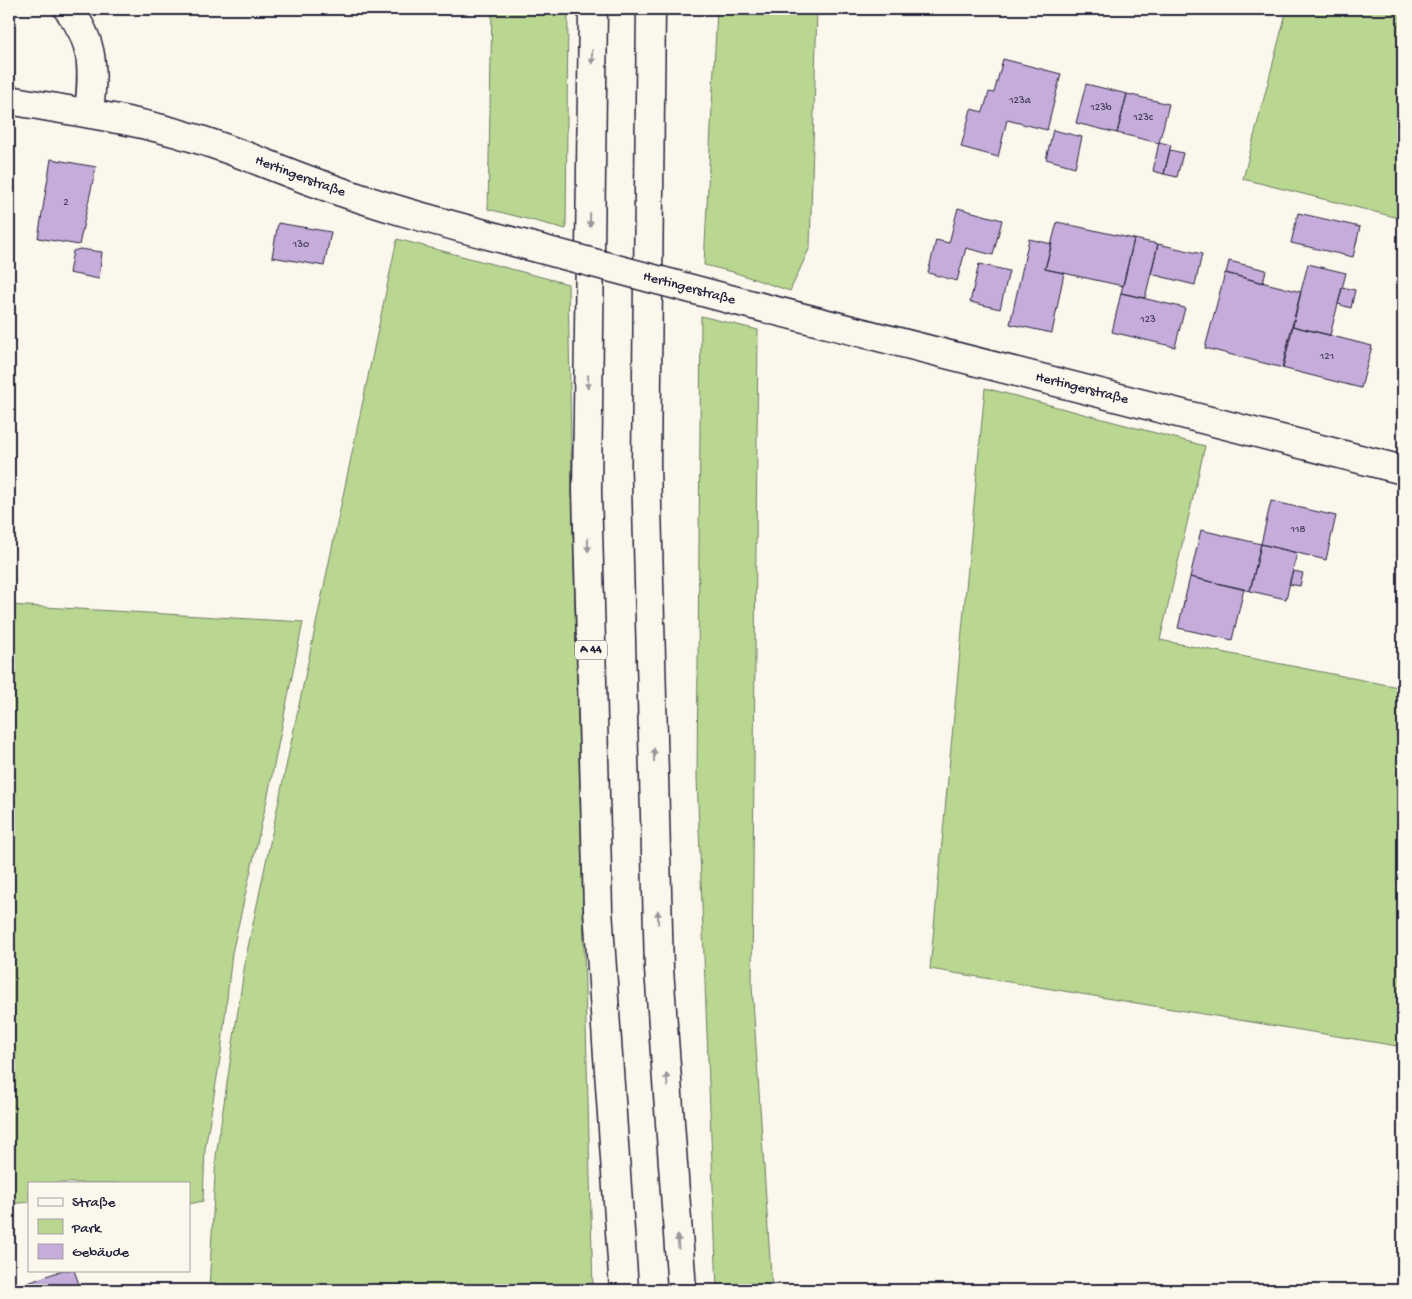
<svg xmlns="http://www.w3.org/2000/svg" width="1412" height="1299" viewBox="0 0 1412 1299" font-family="'Gochi Hand',sans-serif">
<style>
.green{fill:#b9d790;stroke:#6e7c66}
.building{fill:#c6acda;stroke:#22223b}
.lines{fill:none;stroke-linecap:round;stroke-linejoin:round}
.minor-casing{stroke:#22223b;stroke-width:31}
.highway-casing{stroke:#22223b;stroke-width:31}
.minor{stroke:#fbf7ec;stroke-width:28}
.highway{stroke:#fbf7ec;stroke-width:28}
.minor-bridge-casing{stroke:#22223b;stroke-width:31;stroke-linecap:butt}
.minor-bridge{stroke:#fbf7ec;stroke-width:28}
.oneway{fill:#99979c}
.labels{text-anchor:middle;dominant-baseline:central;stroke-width:4.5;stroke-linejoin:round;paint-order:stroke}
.number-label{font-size:11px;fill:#4b4463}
.shield{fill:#fbf7ec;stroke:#636270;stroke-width:1}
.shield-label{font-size:12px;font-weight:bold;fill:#22223b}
.street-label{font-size:14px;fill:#22223b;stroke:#fbf7ec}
</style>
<rect width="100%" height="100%" fill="#fbf7ec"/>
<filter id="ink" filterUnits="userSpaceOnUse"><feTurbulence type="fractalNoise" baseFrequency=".02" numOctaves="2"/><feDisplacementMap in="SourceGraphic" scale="10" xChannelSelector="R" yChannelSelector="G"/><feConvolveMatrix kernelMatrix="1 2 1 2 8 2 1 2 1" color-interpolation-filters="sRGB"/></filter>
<g filter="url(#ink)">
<path class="green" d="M492,9H568L566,229L488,209Z
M717,9H817L810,247L790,291L733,272L704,265Z
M1287,9H1403V219L1243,179Z
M397,239L568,284L572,495L593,1290H209L216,1156L246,957Z
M701,316L758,330L752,985L772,1290H717L697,777Z
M985,388L1205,446L1160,640L1403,688V1047L930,969Z
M9,605L303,622L268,795L232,953L221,1053L205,1149L203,1201L189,1204V1183H29V1202L9,1204Z"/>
<path class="building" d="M1003,59L1061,74L1047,130L1007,120L998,157L961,147L971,109L983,112L989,92L994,93Z
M1086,84L1127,94L1117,133L1076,123Z
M1127,94L1169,104L1159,143L1117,133Z
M1053,130L1082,137L1075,167L1046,159Z
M1159,142L1171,145L1164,174L1153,171Z
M1170,150L1183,153L1177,177L1164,174Z
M51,159L96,167L79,245L38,238Z
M958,208L1002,220L993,255L966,248L957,281L928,273L936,240L949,243Z
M1298,213L1360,227L1353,257L1291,243Z
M1057,222L1134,239L1123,286L1045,269Z
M278,223L331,232L324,266L272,257Z
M1029,239L1052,244L1045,269L1064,273L1052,333L1010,324Z
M1134,239L1158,244L1145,298L1121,293Z
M1158,244L1202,254L1195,285L1151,274Z
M80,249L102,252L99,279L69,273L73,251Z
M1229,261L1266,270L1263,283L1226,273Z
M979,264L1009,271L1000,309L970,302Z
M1308,264L1346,273L1330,335L1292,326Z
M1225,273L1301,292L1283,368L1205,348Z
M1342,287L1355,290L1351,308L1338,304Z
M1121,293L1185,308L1175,347L1112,332Z
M1292,326L1372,346L1361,388L1282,368Z
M1271,501L1336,516L1326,560L1261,544Z
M1201,530L1261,544L1250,591L1190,577Z
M1261,544L1297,553L1286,599L1250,591Z
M1293,571L1303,573L1300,586L1289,584Z
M1190,577L1244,589L1232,640L1178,628Z
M63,1270H74L81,1290H9Z"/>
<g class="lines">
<defs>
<g id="minor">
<path d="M68,9C96,43 93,72 89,113"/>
<path id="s1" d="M9,100C71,111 134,119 194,138C238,151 279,170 322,185C387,209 455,226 522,244"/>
<path id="s2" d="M733,300L1403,470"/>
</g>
<path id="highway" d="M593,9L587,490L598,910L624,1290
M651,9L646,466L659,969L682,1290"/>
</defs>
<use href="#minor" class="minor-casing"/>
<use href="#highway" class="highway-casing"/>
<use href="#minor" class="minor"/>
<use href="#highway" class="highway"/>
<defs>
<path id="minor-bridge" d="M522,244L733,300"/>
</defs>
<use href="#minor-bridge" class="minor-bridge-casing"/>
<use href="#minor-bridge" class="minor-bridge"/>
</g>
<defs><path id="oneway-solid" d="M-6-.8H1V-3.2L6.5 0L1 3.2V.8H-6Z" transform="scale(1.25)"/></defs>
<g class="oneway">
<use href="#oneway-solid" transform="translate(592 57) rotate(91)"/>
<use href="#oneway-solid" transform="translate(590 220) rotate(91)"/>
<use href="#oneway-solid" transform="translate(588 382) rotate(91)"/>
<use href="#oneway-solid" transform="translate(588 545) rotate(89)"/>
<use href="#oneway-solid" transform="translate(654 755) rotate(-91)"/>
<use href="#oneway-solid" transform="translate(658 917) rotate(-91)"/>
<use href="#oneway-solid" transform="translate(667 1080) rotate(-94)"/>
<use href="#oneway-solid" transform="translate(678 1242) rotate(-94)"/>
</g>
</g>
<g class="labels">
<g class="number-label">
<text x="1020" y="101">123a</text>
<text x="1101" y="108">123b</text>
<text x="1143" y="118">123c</text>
<text x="66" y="203">2</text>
<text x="301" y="245">130</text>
<text x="1148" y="320">123</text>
<text x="1327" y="357">121</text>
<text x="1298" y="530">118</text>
</g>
<rect class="shield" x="575" y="640.5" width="32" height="19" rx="4"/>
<g class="shield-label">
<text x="591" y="650">A 44</text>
</g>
<g class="street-label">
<text stroke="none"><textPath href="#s1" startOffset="302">Hertingerstraße</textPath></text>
<text transform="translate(689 289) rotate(15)">Hertingerstraße</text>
<text stroke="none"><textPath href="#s2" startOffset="360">Hertingerstraße</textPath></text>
</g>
</g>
<rect width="1412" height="1299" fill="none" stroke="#fbf7ec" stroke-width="30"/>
<rect x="15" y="15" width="1382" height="1269" fill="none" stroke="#22223b" stroke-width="2" filter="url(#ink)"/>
<rect x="28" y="1182" width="162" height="90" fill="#fbf7ec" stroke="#a4a2a5"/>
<rect x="38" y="1198" width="25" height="8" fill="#fbf7ec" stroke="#a4a2a5"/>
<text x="72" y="1206" font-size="15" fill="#22223b">Straße</text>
<rect x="38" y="1219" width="25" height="15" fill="#b9d790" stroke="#a4a2a5"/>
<text x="72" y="1232" font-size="15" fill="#22223b">Park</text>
<rect x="38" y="1244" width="25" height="15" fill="#c6acda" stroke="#a4a2a5"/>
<text x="72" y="1256" font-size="15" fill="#22223b">Gebäude</text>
</svg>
